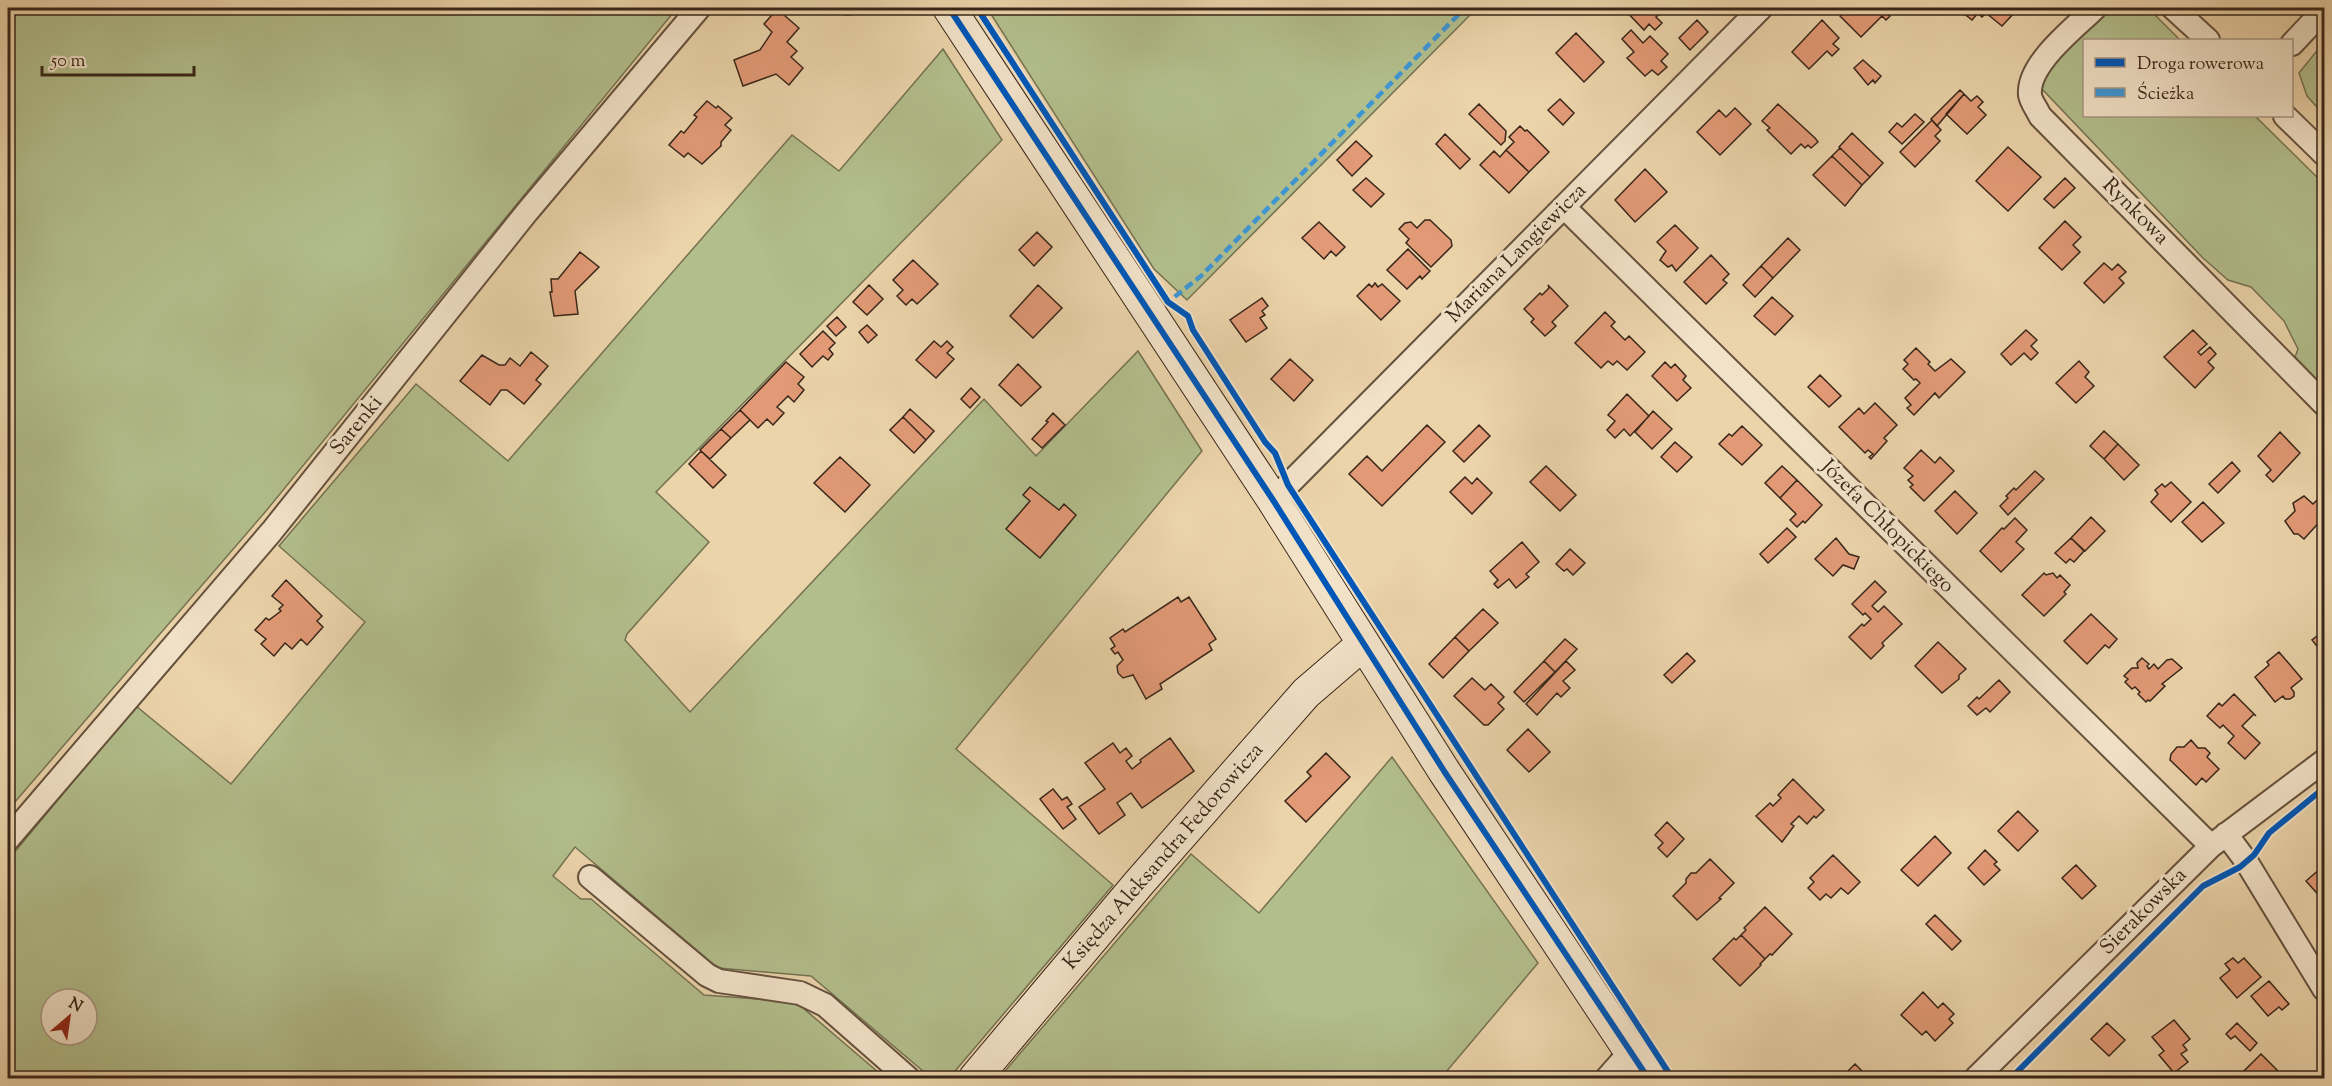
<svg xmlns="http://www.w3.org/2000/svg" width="2332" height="1086" viewBox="0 0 2332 1086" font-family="'Sorts Mill Goudy',serif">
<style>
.green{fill:#b2be8c;stroke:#757252;stroke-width:1.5;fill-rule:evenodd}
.building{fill:#e29a76;stroke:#382619;stroke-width:1.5}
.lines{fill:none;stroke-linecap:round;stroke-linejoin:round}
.street-casing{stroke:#65513d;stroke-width:26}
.secondary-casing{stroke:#382619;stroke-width:34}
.street{stroke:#f2e2c8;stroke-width:22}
.secondary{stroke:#f2e2c8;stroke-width:32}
.quiet{stroke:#3e95d4;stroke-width:4.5;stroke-dasharray:9 4.5;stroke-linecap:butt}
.cycleway-casing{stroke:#f2e2c8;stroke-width:10}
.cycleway{stroke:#0057b8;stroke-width:6}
.labels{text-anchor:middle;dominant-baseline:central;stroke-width:6;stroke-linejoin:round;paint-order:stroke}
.street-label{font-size:21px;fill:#382619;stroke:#f2e2c8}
</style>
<rect width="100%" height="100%" fill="#ebd3aa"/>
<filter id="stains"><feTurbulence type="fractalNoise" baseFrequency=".00333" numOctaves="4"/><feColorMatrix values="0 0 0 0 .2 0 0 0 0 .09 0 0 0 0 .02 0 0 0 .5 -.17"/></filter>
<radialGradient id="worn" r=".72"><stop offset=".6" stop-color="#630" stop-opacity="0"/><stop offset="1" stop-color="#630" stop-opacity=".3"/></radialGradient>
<path class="green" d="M8,8H677L266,511L8,810Z
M987,8H1477L1187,300L1154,269Z
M2107,8H2148L2180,40H2084V116H2255L2324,184V387L2295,357L2298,349L2284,321L2251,287L2228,280L2203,258L2042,89L2048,67Z
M2324,42V115L2307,96L2299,73Z
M943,49L1002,140L656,492L709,542L627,634L625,640L690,712L984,399L1036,456L1138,351L1202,451L956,749L1113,885L950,1077H930L811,976L718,968L575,847L553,876L581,899H591L704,995L796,1002L885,1078H8V860L136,706L231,784L365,622L279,546L416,384L508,461L792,135L839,171ZM51,999H87V1035H51Z
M1392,757L1538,963L1441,1078H999L1191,854L1259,913Z"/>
<path class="building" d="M845,8H878L879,12L846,15Z
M1623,8H1666L1656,17L1662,23L1655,30L1649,24L1644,30Z
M1848,8H1888L1885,12L1890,16L1886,20L1882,16L1861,37L1840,16Z
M1957,8H2011L2015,12L2002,26L1986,13L1982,17L1978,13L1972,20Z
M777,9L799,28L787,42L797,51L791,57L803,68L789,85L776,74L743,86L734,60L760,50L772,32L764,24Z
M1697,20L1708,32L1690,50L1679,38Z
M1822,20L1839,38L1833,44L1839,49L1832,56L1827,51L1809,69L1792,52Z
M1631,30L1643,43L1650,36L1668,54L1661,61L1667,67L1658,75L1652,70L1645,76L1627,58L1634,52L1622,39Z
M1576,33L1604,62L1584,82L1556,53Z
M1863,60L1881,76L1875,83L1873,80L1868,85L1854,68Z
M1960,90L1964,94L1937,126L1931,119Z
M1964,94L1971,101L1977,96L1983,102L1978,107L1986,115L1967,134L1946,114Z
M1560,99L1574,113L1563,125L1548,110Z
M707,101L716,108L718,106L732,118L725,125L731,130L721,142V146L702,164L688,153L684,157L669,145L681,131L684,133L697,117L694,115Z
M1479,104L1506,131L1505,141L1501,145L1469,114Z
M1778,104L1815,138L1818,142L1811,148L1808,145L1805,148L1801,144L1791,154L1767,130L1770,128L1762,121Z
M1735,108L1751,124L1720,155L1697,132L1719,110L1726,117Z
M1915,114L1924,122L1902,144L1889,132L1897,123L1902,127Z
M1932,120L1941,130L1935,136L1940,141L1915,167L1900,152Z
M1520,126L1525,131L1527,130L1549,152L1529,172L1506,150L1514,142L1509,137Z
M1852,133L1883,163L1870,177L1839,147Z
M1445,134L1470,159L1460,169L1436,144Z
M1356,141L1372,156L1352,176L1337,160Z
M2008,147L2041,177L2008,211L1976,181Z
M1840,148L1870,177L1862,185L1832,156Z
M1506,150L1529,172L1509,193L1480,165L1494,151L1500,157Z
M1832,156L1862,185L1845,206L1813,175Z
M1645,169L1667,192L1635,222L1615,200Z
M1366,178L1384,194L1371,207L1353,190Z
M2065,178L2075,188L2054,208L2044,199Z
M1425,220H1430L1451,240L1452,246L1431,267L1406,243L1409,239L1399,229L1405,223L1411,222L1417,228Z
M2065,221L2081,237L2073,245L2080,252L2062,270L2039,248Z
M1319,222L1345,247L1336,256L1331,251L1324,259L1302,238Z
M1675,225L1698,248L1676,271L1672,265L1668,267L1660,260L1666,251L1657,242Z
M1037,232L1052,247L1034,266L1019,250Z
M1788,238L1800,250L1773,278L1761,266Z
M1408,249L1430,271L1422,279L1420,276L1407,289L1387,270Z
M580,252L599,267L575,291L578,314L554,316L550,292H552L551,279H558Z
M1711,255L1729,274L1723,280L1727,283L1706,304L1684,282Z
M913,260L938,284L917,304L912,299L906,305L897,296L903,290L893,280Z
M2104,263L2112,270L2118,264L2126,272L2119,278L2124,283L2104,303L2084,283Z
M1761,266L1773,278L1755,297L1743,285Z
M1375,283L1378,287L1382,284L1400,301L1381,320L1357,296L1369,284L1372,287Z
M869,285L883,299L867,315L853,302Z
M1038,285L1062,308L1033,338L1010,316Z
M1548,285L1568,306L1552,322L1556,326L1545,336L1531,322L1534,319L1524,309L1540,293L1542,295L1549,288Z
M1772,297L1793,316L1775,335L1754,316Z
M1262,298L1268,306L1262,311L1265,315L1260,318L1267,328L1246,342L1230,320Z
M1605,312L1615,322L1611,326L1625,340L1629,336L1645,352L1627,370L1617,361L1613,365L1608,361L1601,368L1575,343Z
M837,317L846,327L836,336L827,326Z
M867,325L877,335L868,343L859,332Z
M2026,330L2037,340L2031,346L2038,353L2031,360L2024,353L2011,365L2001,354Z
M2193,330L2207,344L2198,352L2201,355L2210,347L2216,354L2208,362L2214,368L2195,388L2164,357Z
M823,331L835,343L829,349L833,354L828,360L823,356L812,367L800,354Z
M934,341L941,347L947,341L953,347L947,353L954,359L936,378L916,360Z
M1916,348L1930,362L1928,364L1935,371L1951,359L1965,372L1939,398L1935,393L1914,415L1907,408L1911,405L1905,398L1920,383L1916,379L1914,380L1903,369L1908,364L1904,360Z
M531,352L548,366L536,380L541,384L524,404L507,390H501L490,405L460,381L482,355L499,365H505L510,358L520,366Z
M1290,359L1313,380L1294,401L1271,379Z
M2079,361L2089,372L2085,377L2094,386L2076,403L2056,383Z
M786,362L804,377L798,384L804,390L794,402L788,396L777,407L784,413L773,425L767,419L758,428L740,410Z
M1665,362L1671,368L1675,364L1686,376L1683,380L1691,388L1677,401L1652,376Z
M1018,364L1041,387L1021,406L999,385Z
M1820,375L1841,396L1829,407L1808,387Z
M971,388L980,397L970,408L961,399Z
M1627,394L1649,416L1630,436L1624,429L1615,438L1607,430L1615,421L1608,415Z
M1875,403L1897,425L1884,438L1887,441L1871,459L1869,457L1873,454L1868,450L1865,453L1839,427L1859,408L1864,414Z
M910,409L934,431L926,440L903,417Z
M740,410L750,420L731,438L721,429Z
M1653,411L1672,429L1652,449L1635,432Z
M1053,413L1065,425L1042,448L1032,439L1048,422L1046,421Z
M903,417L926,440L914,453L890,430Z
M1427,425L1445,442L1382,506L1349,474L1367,456L1382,471Z
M1479,425L1490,436L1464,462L1453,451Z
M1742,426L1762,445L1742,465L1719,444L1729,434L1732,436Z
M721,429L731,438L710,459L700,450Z
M2104,431L2118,444L2104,459L2090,446Z
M2280,432L2300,453L2273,482L2266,475L2271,470L2258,456Z
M1675,442L1692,457L1677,472L1661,457Z
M2118,444L2139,465L2124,480L2104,459Z
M1921,450L1935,463L1940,457L1954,471L1924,501L1910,487L1913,485L1908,480L1913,476L1904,468Z
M701,451L726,475L713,488L689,464Z
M840,457L870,485L845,512L814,483Z
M2232,462L2240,471L2218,493L2209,484Z
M1546,466L1576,495L1560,511L1530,482Z
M1782,466L1797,480L1780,498L1765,483Z
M2035,471L2044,479L2008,515L2000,506L2008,498L2006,496L2014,488L2016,490Z
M1465,477L1472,484L1477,478L1492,493L1472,514L1450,492Z
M1797,480L1822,505L1805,523L1803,521L1797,527L1790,520L1796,514L1780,498Z
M2171,482L2191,502L2171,522L2151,502L2158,494L2155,490L2162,484L2165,487Z
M1030,487L1059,510L1064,504L1076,515L1040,558L1006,529L1030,501L1023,495Z
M1955,491L1977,513L1957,534L1935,511Z
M2324,493V517L2304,539L2298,534H2294L2285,521L2295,511L2293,503L2304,496L2313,504Z
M2203,502L2224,523L2202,542L2182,522Z
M2091,517L2105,531L2085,551L2071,538Z
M2015,518L2027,530L2016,542L2024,549L2001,572L1980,551L2002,528L2004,529Z
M1787,528L1796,537L1768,563L1760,554Z
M1836,538L1849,554L1859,557L1854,569L1843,565L1833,576L1815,559Z
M2071,538L2084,551L2074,562L2070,559L2066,563L2055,553Z
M1522,542L1539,562L1526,574L1529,577L1516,588L1509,579L1498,588L1494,584L1498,580L1490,571Z
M1570,549L1585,563L1573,575L1567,569L1564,571L1556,564Z
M2044,573L2046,575L2053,573L2057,578L2060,575L2070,585L2064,592L2066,594L2044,616L2022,595Z
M286,580L322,616L317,621L323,627L307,645L301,639L292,649L285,643L274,656L261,644L266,639L255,630L266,618L269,620L281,611L279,609L283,605L272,596Z
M1875,581L1886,592L1872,606L1878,612L1884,606L1902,624L1882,643L1884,646L1871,659L1849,637L1862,624L1864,626L1871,619L1865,613L1863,615L1852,604Z
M1178,597L1181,602L1189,597L1216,639L1209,644L1212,650L1160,684L1162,689L1146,699L1133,675L1123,678L1118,673L1117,666L1123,660L1118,652L1115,654L1111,649L1115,646L1110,638L1123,629L1125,632Z
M1483,609L1498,623L1469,651L1455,637Z
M2091,614L2117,639L2109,648L2105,645L2087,664L2064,641Z
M2324,624V655L2312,640L2321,633L2318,630Z
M1455,637L1469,651L1443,678L1429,664Z
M1565,639L1577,649L1555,672L1544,661Z
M1938,642L1966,669L1959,675V679L1942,693L1915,666Z
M2279,652L2302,679L2291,688L2294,692V696L2290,699H2285L2283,696L2275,702L2255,677L2269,665L2267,662Z
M1687,653L1695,661L1672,683L1664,675Z
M2142,658L2149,664L2147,666L2149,669L2154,664L2158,669L2167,660L2172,659L2182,668L2162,684L2165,686L2150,701L2148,700L2146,702L2138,694L2140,692L2135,687L2132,689L2125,682L2128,679L2124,676L2132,668H2138L2137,663Z
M1544,661L1555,672L1524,702L1514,692Z
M1566,661L1575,670L1563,681L1570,688L1561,697L1557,693L1537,715L1526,704Z
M1472,678L1485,690L1491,684L1504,697L1498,703L1504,709L1488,725H1484L1454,696Z
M1999,680L2010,692L1990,712L1986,708L1977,715L1968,706L1977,697L1979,699Z
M2234,694L2256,716L2254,714L2242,726L2260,743L2245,759L2228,743L2234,736L2223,725L2220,728L2207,716L2219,703L2222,706Z
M1528,729L1550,752L1529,772L1507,750Z
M1170,738L1194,771L1142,808L1131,793L1117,803L1125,815L1099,834L1079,807L1105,789L1085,763L1113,743L1120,753L1126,748L1132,756L1126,761L1132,769L1141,762L1140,760Z
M2191,740L2198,748H2205L2210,753L2207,757L2219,769L2206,782L2202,778L2196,785L2170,760L2171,754L2177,747H2184Z
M1326,753L1350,777L1306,822L1285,801L1311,776L1307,772Z
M1793,779L1824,810L1816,818L1814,816L1807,824L1799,816L1791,824L1794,826L1782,842L1756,816L1770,803L1773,806L1781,798L1778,795Z
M1053,789L1062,800L1067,797L1072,804L1067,807L1076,819L1063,829L1040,799Z
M2018,811L2038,831L2018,851L1998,831Z
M1667,822L1684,839L1667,857L1658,848L1663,843L1655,835Z
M1935,836L1951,853L1918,886L1901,870Z
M1985,850L1997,862L1994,864L2000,870L1984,885L1968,868Z
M1833,855L1860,882L1848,894L1841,888L1831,898L1826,894L1820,900L1808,888L1814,882L1810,878Z
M1710,859L1734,883L1719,898L1721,899L1697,920L1673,896L1686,883V879L1691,873H1696Z
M2076,865L2096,886L2082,899L2062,878Z
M2321,868L2324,871V901L2306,881Z
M1765,907L1792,934L1772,955L1770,954L1765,959L1741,935L1746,930L1744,928Z
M1935,915L1961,941L1952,950L1926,924Z
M1741,935L1765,959L1760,964L1761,965L1740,986L1713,959L1734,938L1736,940Z
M2233,958L2238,963L2244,958L2261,977L2237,998L2220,978L2230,970L2225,964Z
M2269,981L2289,1004L2282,1010L2279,1007L2268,1016L2251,996Z
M1923,992L1938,1008L1943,1003L1954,1014L1949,1019L1953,1023L1935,1041L1926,1031L1922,1035L1901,1015Z
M2174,1020L2190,1039L2183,1045L2187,1050L2181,1054L2188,1062L2174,1073L2159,1055L2164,1051L2152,1037Z
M2107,1023L2125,1040L2109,1056L2091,1039Z
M2237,1023L2257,1043L2250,1051L2235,1036L2231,1039L2226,1034Z
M2261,1054L2278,1071L2271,1078H2244L2240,1075Z
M1855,1064L1869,1078H1841Z"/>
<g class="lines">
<defs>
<path id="street" d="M2095,8C2075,28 2027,64 2030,95C2031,102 2037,109 2040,116L2324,404
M2173,8L2208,40
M2292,44L2324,10
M2285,116L2324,154
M1564,207L2211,846
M1273,500L1761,8
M2226,834L2246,861L2324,989
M8,839L272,531L527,212L699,8
M590,877L707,975L719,981L800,993L825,1005L908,1078
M1607,1078L1630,1052
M1976,1078L2211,846L2324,761"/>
<path id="secondary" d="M949,8L1273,500L1444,771L1648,1078
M975,1078L1139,883L1306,693L1363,644"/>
</defs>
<use href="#street" class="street-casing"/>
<use href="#secondary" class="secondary-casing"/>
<use href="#street" class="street"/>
<use href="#secondary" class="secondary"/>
<path class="quiet" d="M1172,305L1168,302L1201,276L1465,8"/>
<defs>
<path id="cycleway" d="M949,8L1273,500L1444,771L1648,1078
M977,8L1168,302L1188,316L1193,330L1265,442L1275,453L1288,485L1672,1078
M2011,1078L2203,886L2240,867L2254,855L2269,833L2324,788"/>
</defs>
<use href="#cycleway" class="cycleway-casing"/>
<use href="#cycleway" class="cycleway"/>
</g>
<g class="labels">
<g class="street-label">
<text transform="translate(2135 212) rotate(45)">Rynkowa</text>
<text transform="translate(1517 254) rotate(-45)">Mariana Langiewicza</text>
<text transform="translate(357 426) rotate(-51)">Sarenki</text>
<text transform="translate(1887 527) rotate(45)">Józefa Chłopickiego</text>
<text transform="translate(1164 857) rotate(-49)">Księdza Aleksandra Fedorowicza</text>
<text transform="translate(2144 912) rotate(-45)">Sierakowska</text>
</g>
</g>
<rect width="2332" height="1086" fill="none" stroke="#ebd3aa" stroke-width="30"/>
<rect x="9" y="9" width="2314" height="1068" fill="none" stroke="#382619" stroke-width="3"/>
<rect x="15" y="15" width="2302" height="1056" fill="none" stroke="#382619" stroke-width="1.5"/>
<rect x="2083" y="39" width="210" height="78" fill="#f2e2c8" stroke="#a89782" stroke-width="1.5"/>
<rect x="2095" y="58" width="30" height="9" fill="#0057b8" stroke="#a89782" stroke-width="1.5"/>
<text x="2137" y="69" font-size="18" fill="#382619">Droga rowerowa</text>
<rect x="2095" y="88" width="30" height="9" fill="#3e95d4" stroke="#a89782" stroke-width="1.5"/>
<text x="2137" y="99" font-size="18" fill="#382619">Ścieżka</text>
<g transform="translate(69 1017) rotate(29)"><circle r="28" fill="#f2e2c8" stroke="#a89782" stroke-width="1.5"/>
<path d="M0-4.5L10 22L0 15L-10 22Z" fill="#8f2418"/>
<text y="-9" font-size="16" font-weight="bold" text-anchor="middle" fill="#382619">N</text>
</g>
<path d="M42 66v9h152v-9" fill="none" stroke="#382619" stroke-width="3"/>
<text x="51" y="66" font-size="18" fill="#382619" stroke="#f2e2c8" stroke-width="4.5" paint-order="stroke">50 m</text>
<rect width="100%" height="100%" filter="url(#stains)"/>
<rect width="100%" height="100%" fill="url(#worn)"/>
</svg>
